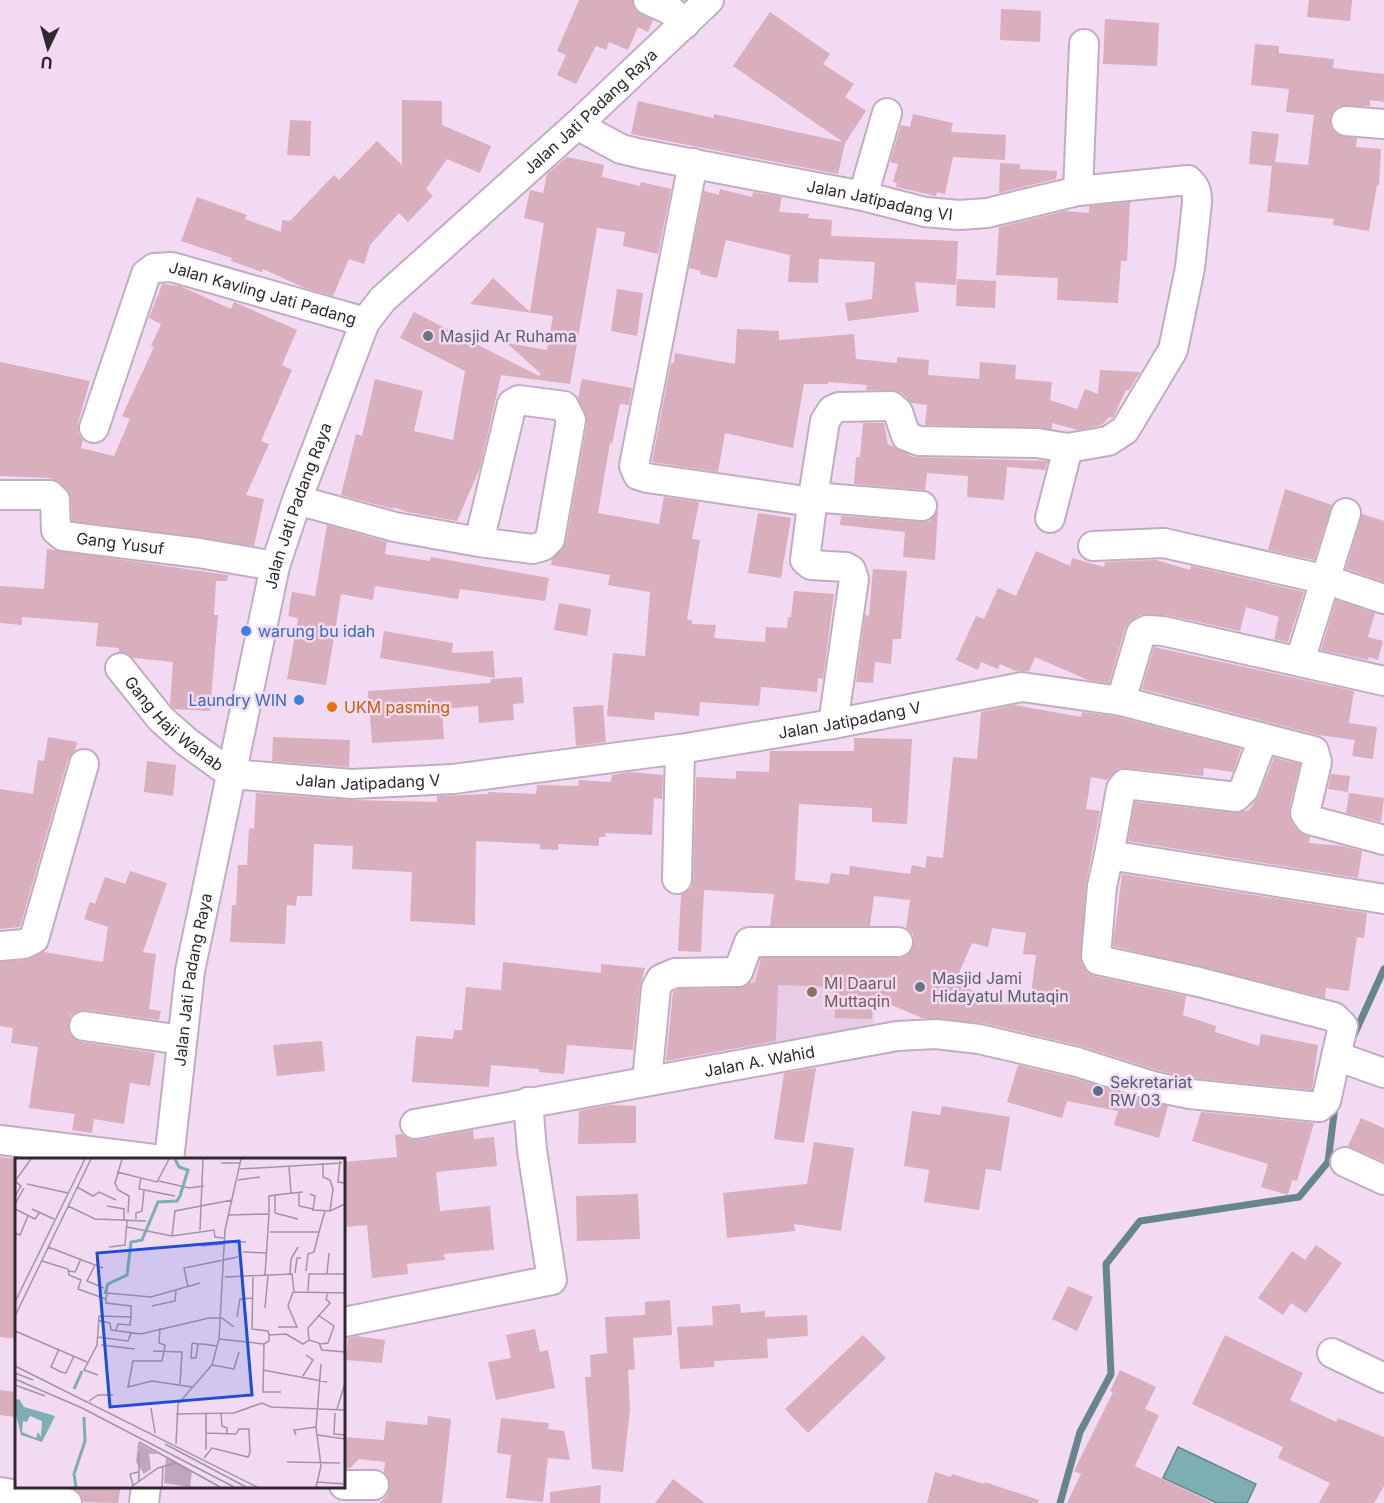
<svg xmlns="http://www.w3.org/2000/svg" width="1384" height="1503" viewBox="0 0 1384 1503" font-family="Inter,sans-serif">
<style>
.built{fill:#e7cbe7}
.water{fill:#7caeb2;stroke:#66868b;stroke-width:1.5}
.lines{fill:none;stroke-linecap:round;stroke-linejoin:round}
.stream{stroke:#66868b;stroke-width:7}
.building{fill:#d9aebd;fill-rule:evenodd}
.minor-casing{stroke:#c2acc3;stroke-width:32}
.minor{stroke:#fff;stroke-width:28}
.worship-dot{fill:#6b7280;stroke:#f2daf2;stroke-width:2}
.shop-dot{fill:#3f7fe0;stroke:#f2daf2;stroke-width:2}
.food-dot{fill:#e8710a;stroke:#f2daf2;stroke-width:2}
.education-dot{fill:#8d6e63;stroke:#f2daf2;stroke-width:2}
.service-dot{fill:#5c6f8a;stroke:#f2daf2;stroke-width:2}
.labels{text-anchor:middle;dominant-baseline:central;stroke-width:5;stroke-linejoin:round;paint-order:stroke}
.street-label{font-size:16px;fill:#312831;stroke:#f2daf2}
.worship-label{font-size:16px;fill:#5b616d;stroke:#f2daf2;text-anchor:start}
.shop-label{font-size:16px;fill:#366cbe;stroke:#f2daf2;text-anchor:start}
.food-label{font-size:16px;fill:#c56008;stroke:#f2daf2;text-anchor:start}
.education-label{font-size:16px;fill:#785e54;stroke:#f2daf2;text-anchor:start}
.service-label{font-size:16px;fill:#4e5e75;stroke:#f2daf2;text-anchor:start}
.inset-river{fill:none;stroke:#7caeb2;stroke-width:3}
.inset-road{fill:none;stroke:#a593a5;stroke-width:1.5}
.view{fill:#1d4ed8;fill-opacity:0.15;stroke:#1d4ed8;stroke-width:3}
.inset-edge{fill:none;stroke:#312831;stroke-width:3}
</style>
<rect width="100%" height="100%" fill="#f2daf2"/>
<path class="built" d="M749,946L883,950L872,1033L744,1056Z"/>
<path class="water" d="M1178,1447L1256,1484L1247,1503H1217L1163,1478Z"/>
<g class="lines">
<path class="stream" d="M1354,1035L1384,969
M1060,1503L1080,1432L1111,1374L1106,1264L1140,1221L1299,1197L1328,1162L1335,1106"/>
</g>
<path class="building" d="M579,0H632L635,10L653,20L648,32L638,27L628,50L609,42L606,50L596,46L576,84L557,75L566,55L557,51Z
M1309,0H1352L1350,21L1307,17Z
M1001,9L1041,11L1040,42L1000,40Z
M770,12L830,54L823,64L854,84L845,97L866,111L845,143L838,174L631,134L638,101L713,118L714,114L843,142L733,66Z
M1105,19L1159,23L1157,66L1103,64Z
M1255,44L1279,46V53L1334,59L1333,68L1384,74V102L1370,100V106H1339L1333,111L1330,119L1331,128L1336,134L1357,138L1356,147L1381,149L1379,185H1377L1369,231L1333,225L1334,219L1267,212L1272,166L1249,164L1252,131L1279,134L1275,162L1308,165L1314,115L1286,112L1289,89L1251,85Z
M402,100L442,101V125L491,146L480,173L447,159L426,189L433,196L408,222L399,213L370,245L364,264L349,259L333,296L305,288L263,269L262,272L231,261L232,258L181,241L197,197L247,215L245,219L281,232L282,220L290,221L334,175L339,180L377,141L402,165Z
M913,114L953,123L951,132L1006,135L1005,160L953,157L945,194L937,192L936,196L896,187L897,183L893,182L898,164L890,162L901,125L910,127Z
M290,120L311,121L310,156L287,155Z
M567,157L604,165L602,177L640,186L641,182L671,189L658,254L623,246L625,232L597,228L570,384L501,375L480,468L457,521L407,512L393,507V509L341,495L356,434L362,436L375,379L423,391L414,431L453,440L465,371L400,338L414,312L539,376L541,374L507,343L547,350L553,316L470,304L493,278L530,312L544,223L524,218L530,190L543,193L547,174Z
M1000,163L1020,164V169L1057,171L1056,179L999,193Z
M720,189L752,197L753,192L782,197L779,212L809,214L808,218L832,220L831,236L958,241L956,285L915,282L919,312L848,321L845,303L872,299L875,262L819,259L818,283L788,282L790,255L726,240L717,278L700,274L701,271L689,268L704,191L719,195Z
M1130,202L1127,261H1121L1118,303L1057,300L1058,278L996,275L999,227L1065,211L1089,213V206Z
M957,279L996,281L995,308L956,306Z
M162,284L180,286L231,309L234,302L297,330L282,365L292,370L261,441L269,444L246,495L264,499L254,546L72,521L71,499L61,483L50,478L0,476V362L90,381L78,423V433L83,440L81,448L114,456L130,419L122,416L154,347L151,346L161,324L149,318Z
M617,289L643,293L637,336L611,331Z
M737,329L779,331V340L854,334L856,359L897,363V357L929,360L928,375L979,379L980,362L1016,365L1015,379L1052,382L1050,400L1077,409L1085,389L1098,394L1100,370L1140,372L1129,390H1126L1113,418L1109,417L1102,425L1078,430L1052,423V429L925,425L927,405L911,403L902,393L891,390H866L867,385L828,382V384H804L793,448L725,433L718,472L652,462L671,363H674L675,353L735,364Z
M582,379L632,388L629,405L620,404L612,444L610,443L598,513L659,524L664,497L699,502L692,539L700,540L687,620H692V624L716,625L714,638L765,642L766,627L787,628L788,617H791L794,591L834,594L823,679L818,678L817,692L761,687L759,706L700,702L699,716L655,712L654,720L607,716L613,653L645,656L650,592L608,585L610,575L551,565L552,559L566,542L587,423L578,398Z
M863,423H884L888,444L913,457L1048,461L1045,470L1007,467L1004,500L967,497L968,476L927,473L925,490L854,484L856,457H860Z
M1285,489L1332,505L1314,560L1268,550Z
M938,510L935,560L903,557L905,532L840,525L841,516L921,522L930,521Z
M758,513L791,518L781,578L748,573Z
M1362,514L1384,521V582L1346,569Z
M327,525L387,542L385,554L430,561L431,557L549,578L545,601L460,589L458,599L375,586L373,600L341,594L326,685L287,679L298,618L288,616L292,592L315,596Z
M47,549L228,575L227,581H216L214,615H218L210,711L174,709L170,704L173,662L133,658L119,652V648L96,646L98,623L22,617V625L0,623V586L44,589Z
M1036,551L1070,566L1072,558L1104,567L1105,562L1156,560L1190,570L1191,566L1304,592L1288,642L1274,639L1279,617L1246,607L1240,631L1166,615H1140L1129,622L1125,628L1109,683L1088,680L1035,657L1029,671H1016L1000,664L998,669L981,662L978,670L956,660L976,616L984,619L998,588L1016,596Z
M873,569L907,571L901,639H893L891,664L875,662L873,683L856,682L865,615L869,616Z
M1336,600L1375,613L1368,637L1383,641L1378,660L1369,657L1368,660L1321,650Z
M559,603L591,609L587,636L554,630Z
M384,631L453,643L452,653L493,651L495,678L380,658Z
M1154,647L1354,691L1349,723L1377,727L1373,759L1352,756L1355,740L1318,735L1142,689Z
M522,677L524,703L513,704L514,720L479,723L478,706L442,709L444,739L372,743L368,691L490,683L491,679Z
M603,705L606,742L576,746L573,707Z
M1014,705L1081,717L1082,712L1118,717L1241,749L1233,772L1204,768L1203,776L1126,768L1118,769L1107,780L1091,777L1086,809L1100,811L1086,884L1081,963L1088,973L1094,976L1186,996L1183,1015L1216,1026L1215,1032L1259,1046L1261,1034L1318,1045L1312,1090L1192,1078L1160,1071L1081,1046L983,1023L922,1018L873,997L872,1019L835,1018V987L778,985L776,1041L666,1061L673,992L679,989L738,988L750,983H755L761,958H898L907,956L914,943L913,934L906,928L910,900L874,896L870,926H770L774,894L704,890L701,952L678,951L681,894L691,888L693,879L696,777L736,779V771L769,772L770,751H854V738L912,739L907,824L872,822V808L799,804L795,880L829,884L831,873L849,875L850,866L910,874L912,865L925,868L927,856L943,858L953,757L977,759L981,712ZM992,928L1026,933L1023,954L1036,955L1030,1002L1008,999L1007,1005L957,984L962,974L959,973L972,943L988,947Z
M48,737L77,742L75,751L68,759L20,927L0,929V789L33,794L38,760L44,761Z
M273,737L350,740L349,767L272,761Z
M1274,758L1300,764L1289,809L1292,823L1297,830L1310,837L1309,843L1342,846L1362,851L1358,878L1128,841L1135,802L1234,813L1249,810L1259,795Z
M147,761L176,765L173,796L144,792Z
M629,772L663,775L662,799L654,798L652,835L606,833L605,837H599V846L558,844V850L540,849V844L476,841L475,925L410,921L412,872L352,869L353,846L314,844L312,896H297L296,906L287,905L285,944L230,942L232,905H236L238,865H247L249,828L254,829L256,793L351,800L437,802V796L488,794V792L536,794L537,785L578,786L579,780L611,782L612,775Z
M1331,774L1350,776L1348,792L1328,789Z
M1349,793L1384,798L1381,822L1346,813Z
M130,871L167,883L143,952L156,954L149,1009L161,1011L159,1020L86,1010L71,1015L68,1024L69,1033L81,1042L155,1053L150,1086L130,1083L124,1124L94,1119L92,1133L72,1130L75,1114L29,1108L38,1047L11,1043L13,1028L0,1026V962L26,960L44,952L103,962L108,927L84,919L90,902L95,904L105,877L125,884Z
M1122,874L1367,913L1364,938L1357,937L1349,991L1326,988L1325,998L1113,946Z
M503,962L601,973V964L645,968L640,986L633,1050L567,1045L564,1074L539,1072V1069L491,1065L489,1087L412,1082L416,1036L453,1039L454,1030H462L466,987L501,990Z
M322,1041L325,1071L277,1076L273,1045Z
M1018,1065L1073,1078L1168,1106L1159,1138L1114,1125L1118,1111L1067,1101L1062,1118L1007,1102Z
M816,1068L804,1143L774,1139L784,1073Z
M610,1105L636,1106V1143L578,1144L579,1111Z
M942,1106L1010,1117L1001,1171L986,1169L979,1210L924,1202L929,1170L904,1166L912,1111L940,1115Z
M1201,1112L1314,1123L1297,1181L1292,1180L1288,1195L1261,1187L1268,1164L1192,1141Z
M1361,1118L1384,1128V1162L1348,1146Z
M473,1130L474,1139L494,1137L497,1166L436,1172L440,1211L490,1206L494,1250L444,1254L445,1260L407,1264L408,1274L372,1278L367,1225L344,1227V1162L397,1157L395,1135L402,1134L409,1139L418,1140Z
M814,1142L854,1148L841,1231L794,1224L795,1231L727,1238L723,1193L807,1184Z
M0,1157L16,1159V1339L0,1337Z
M638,1194L640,1239L577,1241L576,1196Z
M1316,1245L1342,1263L1306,1313L1291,1303L1283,1315L1258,1298L1292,1251L1305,1260Z
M1068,1286L1093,1297L1077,1331L1052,1319Z
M670,1300L672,1335L633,1338L635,1369L628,1370L630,1409L623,1472L592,1469L585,1377H591L590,1355L607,1353L605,1317L645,1315V1302Z
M740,1304L741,1313L765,1311V1317L807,1315L808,1336L767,1339L768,1358L714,1361V1367L680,1369L677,1327L713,1325L712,1306Z
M535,1329L540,1352L548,1350L555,1388L496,1400L488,1362L511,1358L506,1335Z
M863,1335L886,1358L808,1433L785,1409Z
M1225,1335L1303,1373L1290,1400L1336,1422L1338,1418L1384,1437V1486L1374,1503H1319L1330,1483L1278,1458L1283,1447L1192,1404Z
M356,1336L385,1340L382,1363L346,1360L348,1338Z
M1120,1370L1156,1387L1145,1409L1159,1415L1135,1466L1213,1503H1067L1081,1474L1074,1471L1113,1392L1110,1391Z
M0,1390L16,1392V1417L0,1415Z
M428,1416L451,1419L442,1503H380L388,1494L390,1486L384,1472L385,1462L359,1459L350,1468L344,1469V1437L384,1440L386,1421L427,1425Z
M501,1418L549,1423L548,1429L564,1431L570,1460L548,1458L543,1502L506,1498L511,1455L497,1453Z
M935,1472L951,1477L952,1474L984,1484L985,1482L1039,1500L1038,1503H927Z
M673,1479L705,1503H655Z
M601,1485L600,1503H550V1492Z
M68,1486H121L118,1503L83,1502L78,1491Z"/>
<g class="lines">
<defs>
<g id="minor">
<path d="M648,0L670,10L685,24"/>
<path d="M1346,121L1384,124"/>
<path id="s1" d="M577,125L621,149L642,154L863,196L925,212L959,215L987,213L1078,191L1188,180C1196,187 1197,192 1197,202L1190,268L1173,350L1125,430L1108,441L1068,448L1037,443L919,441L906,436L898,412L891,406L839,407L832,410L825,421L813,497"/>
<path d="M693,163L634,466L638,475L647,478L812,502"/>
<path d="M1078,191L1084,44"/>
<path d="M863,196L887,113"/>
<path id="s2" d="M94,428L146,274L154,268L172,267L365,322"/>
<path id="s3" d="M0,495H50L55,500L56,530L63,536L199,553L275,566"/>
<path d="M297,500L395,527L479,542L533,549L543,546L550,539L571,420L564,406L519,400L512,404L479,542"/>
<path d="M1050,518L1068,448"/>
<path d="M1093,546L1164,543L1327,580L1384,599"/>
<path d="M1300,661L1346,513"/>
<path id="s4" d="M120,668L161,719L187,742L231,774L352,784L453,779L680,749L833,724L1022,687L1121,701L1314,751L1317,762L1305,813L1310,820L1384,840"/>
<path d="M1121,701L1141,633L1147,630L1163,631L1384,681"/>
<path d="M833,724L854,579L851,570L846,567L811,565L805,560L813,497L922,506"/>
<path d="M1109,855L1121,789L1125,784L1236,797L1244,789L1263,739"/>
<path d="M677,879L680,749"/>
<path d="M0,946L24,944L34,939L84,764"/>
<path d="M84,1026L182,1040"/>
<path d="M1336,1056L1384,1073"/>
<path d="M647,1081L656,988L661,979L675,973L738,972L749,942H898"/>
<path id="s5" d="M415,1124L897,1036L936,1034L979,1039L1077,1062L1156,1087L1190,1094L1319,1107L1326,1101L1343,1026L1334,1017L1199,982L1098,960L1096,956L1102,886L1109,855L1384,899"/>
<path d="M0,1140L162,1160"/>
<path id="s6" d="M169,1160L190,971L275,566L297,500L365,322L383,299L577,125L709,0"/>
<path d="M1345,1162L1384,1180"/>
<path d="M344,1322L552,1280L532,1150L528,1102"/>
<path d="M1332,1353L1384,1378"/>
<path d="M344,1485H374"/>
<path d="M0,1492L67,1503"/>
<path d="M144,1503L146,1486"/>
</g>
</defs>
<use href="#minor" class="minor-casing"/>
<use href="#minor" class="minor"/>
</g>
<g class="worship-dot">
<circle cx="428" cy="336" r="6"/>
<circle cx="920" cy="987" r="6"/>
</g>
<g class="shop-dot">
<circle cx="246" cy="631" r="6"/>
<circle cx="299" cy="700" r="6"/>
</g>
<circle class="food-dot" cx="332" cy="707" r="6"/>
<circle class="education-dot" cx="812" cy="992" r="6"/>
<circle class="service-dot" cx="1098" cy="1091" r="6"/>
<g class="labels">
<g class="street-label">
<text stroke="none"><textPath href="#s6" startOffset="1173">Jalan Jati Padang Raya</textPath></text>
<text stroke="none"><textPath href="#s1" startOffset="314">Jalan Jatipadang VI</textPath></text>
<text stroke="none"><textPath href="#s2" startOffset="285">Jalan Kavling Jati Padang</textPath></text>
<text stroke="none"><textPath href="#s6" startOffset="668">Jalan Jati Padang Raya</textPath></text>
<text stroke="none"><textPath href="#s3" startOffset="154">Gang Yusuf</textPath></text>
<text stroke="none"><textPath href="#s4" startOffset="778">Jalan Jatipadang V</textPath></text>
<text stroke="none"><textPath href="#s4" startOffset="78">Gang Haji Wahab</textPath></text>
<text stroke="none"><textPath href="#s4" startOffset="292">Jalan Jatipadang V</textPath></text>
<text stroke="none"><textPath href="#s6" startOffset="182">Jalan Jati Padang Raya</textPath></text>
<text stroke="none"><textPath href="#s5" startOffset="350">Jalan A. Wahid</textPath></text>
</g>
<g class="worship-label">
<text x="440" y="336">Masjid Ar Ruhama</text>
<text x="932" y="978">Masjid Jami<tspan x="932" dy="18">Hidayatul Mutaqin</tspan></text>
</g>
<g class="shop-label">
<text x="258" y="631">warung bu idah</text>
<text x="287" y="700" text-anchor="end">Laundry WIN</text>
</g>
<g class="food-label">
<text x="344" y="707">UKM pasming</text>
</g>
<g class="education-label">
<text x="824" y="983">MI Daarul<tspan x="824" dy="18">Muttaqin</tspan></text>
</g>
<g class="service-label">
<text x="1110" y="1082">Sekretariat<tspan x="1110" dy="18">RW 03</tspan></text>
</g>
</g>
<g transform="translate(15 1158)">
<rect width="330" height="330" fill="#f2daf2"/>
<path d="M123,285L143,296H134L136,311L129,316L121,304ZM151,300L177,313L175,329L149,325Z" fill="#c1a5c2"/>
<path d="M4,241L9,249L40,258L27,284L6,277L0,253V242ZM15,258L27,263L26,279L23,274L21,280L7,274L8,263L12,264Z" fill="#7caeb2" fill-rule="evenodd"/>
<path class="inset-river" d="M90,136L93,126L112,117L116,84L127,82L143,44L162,43L165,38L173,12L164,9L160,1M59,231L67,213M61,329L59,316L70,283L69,259"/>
<path class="inset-road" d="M107,1L100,25L103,32L114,38L113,55M325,3L323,24L330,25M206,5H226M308,5V19L315,22L318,31L315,53M274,9L276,35M225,11L327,5M102,14L142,24L154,1M126,19L124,31L160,38M223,22L245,19M144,23L174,30L189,28M12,26L53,35M62,29L78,38L84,34L101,42M284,34V48L298,51M295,36L300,38L298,52L315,53L330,46M0,38L6,28L0,23L16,1M0,46L9,30M53,48L80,61L131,63M92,48L109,51V63M0,51L20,61L25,54M17,51L39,61M254,55V38L260,37M260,55V37L288,34M260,55L283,61M213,57L254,56L250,117M121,61V55L127,53L129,32M112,69L157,78L199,72L200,79L209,80M185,72L188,1M255,74H304M304,74L310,53M0,75L5,77L13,58M157,78L160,53L217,42M209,83L231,84M186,88L209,86M33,89L88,110M94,89L110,87L112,63M228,94L252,95M27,103L53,111L54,117L66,122L63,131L91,141M80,107L72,123L89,130M54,113L60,114L66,101M291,113L293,96L299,94L304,74M280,115L282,100H286M275,116L276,101L283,89M312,116L314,95M210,119L277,116L279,134L330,135M238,119L237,171L253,173L254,177M173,129L169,110L223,99M293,133L294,116H330M91,141L92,135L136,139L185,125M0,144L70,1M137,148L160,143L161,132M250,150L253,117M303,157L319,168L313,185L305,186M0,158L76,1M222,159L225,141L237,140M83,162L95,165L96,172L126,176L194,160H207L219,169M263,169H282L273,148L278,134M145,170L144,185L150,187L149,193M101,172L103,166L115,167L116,159M0,173L72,204M254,177L271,176L288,186L294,182L304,185L307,192L330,194M82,179L113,183L116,175M204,181L249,186L254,183V177M294,182L293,170L315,145L311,141L313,135M183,186L181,200H176L177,186L178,185L183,186H188L202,188M249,186L248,234H266M86,187L120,191M44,191L36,209L46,214L51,215L59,198M138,193L167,194L165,226M149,193L147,203H118L113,229L137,223L177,229M197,207L219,211L224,194M0,208L242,329M248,212L312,224M0,215L18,222M83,217L69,212L82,187L84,158L116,159V148L91,145V141M288,218L298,202L291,197M0,221L67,250L219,329M0,227L30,238M74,243L83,237H98M136,250L140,275M322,251L330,225M206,255L207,268L212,270V276M320,255L319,276L330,277M161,256L219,255L247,245L256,249L330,252M191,256V292M281,277L279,272L301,269M303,277L330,281M124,284L205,329M150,286L231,329M161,286L163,246L197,207L204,181L210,72L226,1M124,295V323M189,300L197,290L233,299L235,294L234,271H224L221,276L191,275M272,304L325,305M302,324L330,326M118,327L115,316L123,314M116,329L143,310L161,305M147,329L148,309M301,329L306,308L301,269L306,206"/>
<path class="view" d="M224,83L237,237L95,249L82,95Z"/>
<rect width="330" height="330" class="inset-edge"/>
</g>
<g transform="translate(48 48) rotate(185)" stroke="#f2daf2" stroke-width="4.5" paint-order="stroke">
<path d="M0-4.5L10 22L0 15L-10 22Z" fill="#312831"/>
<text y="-9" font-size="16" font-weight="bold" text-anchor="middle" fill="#312831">U</text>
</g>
</svg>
